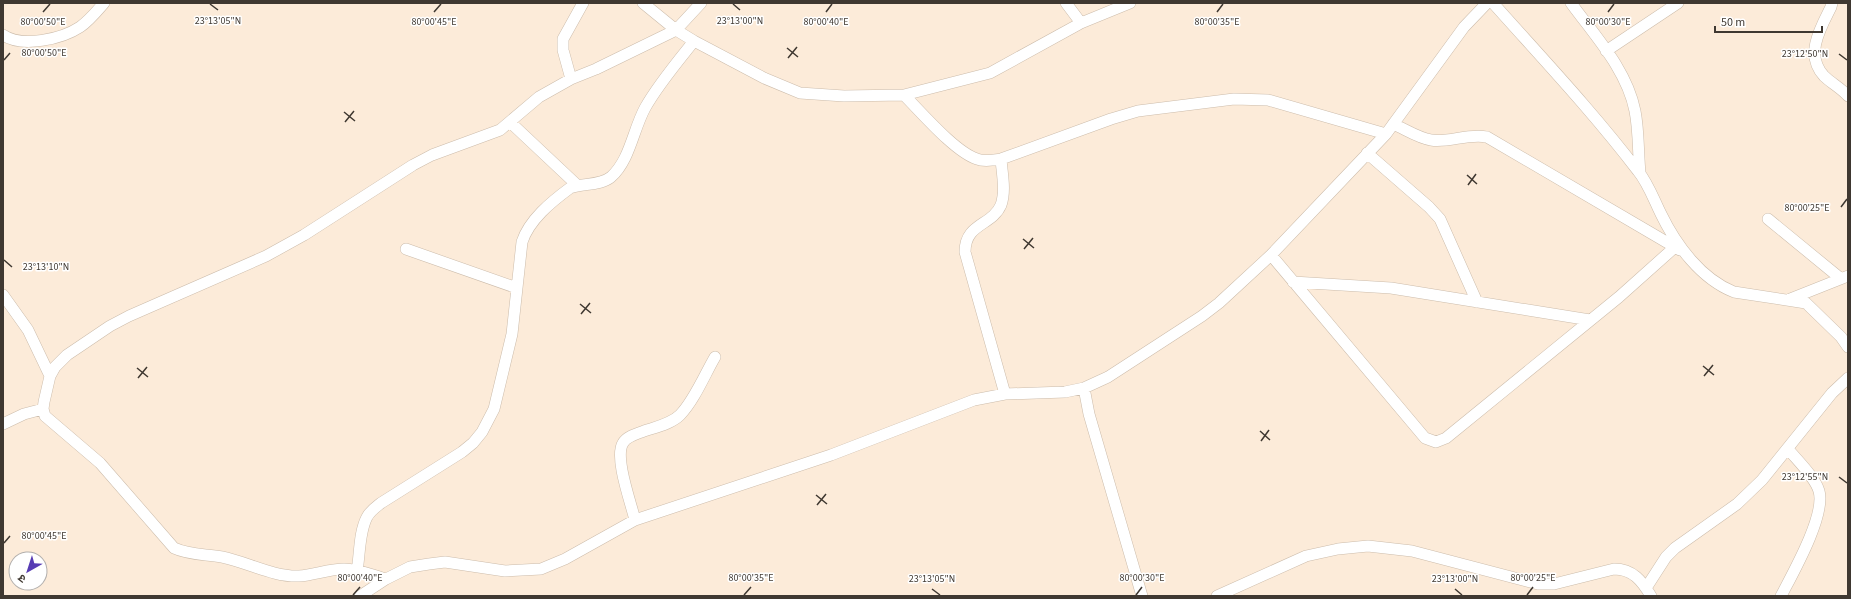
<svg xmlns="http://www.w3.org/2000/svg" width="1851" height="599" viewBox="0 0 1851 599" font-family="'Source Sans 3','Noto Sans Devanagari',sans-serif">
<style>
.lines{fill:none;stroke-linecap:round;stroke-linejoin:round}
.minor-casing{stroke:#ccbcab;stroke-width:12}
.minor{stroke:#fff;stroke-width:11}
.ticks{fill:none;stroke:#3f3831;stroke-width:1.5}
.ticks-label{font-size:10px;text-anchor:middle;fill:#3f3831;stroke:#fff;stroke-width:3;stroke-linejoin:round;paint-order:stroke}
</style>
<rect width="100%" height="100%" fill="#fcebd9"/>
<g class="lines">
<defs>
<path id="minor" d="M643,3L676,30L694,41L764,78L800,93L844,96L904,95L990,73L1081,23L1130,3
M1066,3L1081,23
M1493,3C1542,58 1593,112 1638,171C1648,183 1654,200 1661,214C1676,245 1701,279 1734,292L1806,303L1841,337L1848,347
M1571,3C1595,36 1627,70 1635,111C1639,131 1638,153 1640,173
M1832,3L1831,7C1821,27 1804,55 1824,76C1831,83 1841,88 1848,96
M3,35C22,48 62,39 80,27C89,21 97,11 104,3
M1606,51L1678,3
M571,79L563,50V39L583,3
M904,95C921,112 955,152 977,159C984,162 994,160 1001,159L1111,119L1138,111L1234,99L1268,100L1386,134
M510,122L577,185
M1393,124C1405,129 1418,138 1431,140C1449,143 1468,133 1487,137L1680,250
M1367,153L1429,207L1440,219L1477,302
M1001,159C1002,173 1006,191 1001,205C992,226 965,223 965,252L1005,394
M1768,219L1840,278
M406,249L517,288
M1271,255L1425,438L1436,442L1446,438L1619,297L1675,247
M1293,282L1391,288L1590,320
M3,295L28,330L50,376
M1790,299L1848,276
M1084,388L1089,414L1142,596
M3,424L24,414L43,409
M635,520C631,503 614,457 623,443C627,436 637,434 644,431C656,427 671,424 680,415C694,401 705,374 715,357
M357,571C360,554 359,532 367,517C370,511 376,507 381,503L462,452L473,443L482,432L494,409L512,334L522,242C529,220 551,202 570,188C582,183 600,186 611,177C630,160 633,130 645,108C657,86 678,61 694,41
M386,579C372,575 358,569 344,569C329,569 314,575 299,576C273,577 247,562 222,557C205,554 189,555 174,548L100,463L45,416L43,409L44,402L50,376L55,367L67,355L110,326L129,316L266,256L304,235L413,165L432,155L500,130L539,97L571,79L596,69L676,30L701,3
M1646,588L1666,557L1675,548L1737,504L1762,480L1832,393L1848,378
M360,596L386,579L410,567L429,564L445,562L505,571L541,569L565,559L635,520L831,455L974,400L1005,394L1065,392L1084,388L1108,377L1202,316L1219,303L1271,255L1386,134L1464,27L1487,3
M1217,596L1306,556L1338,549L1368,546L1412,551L1538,584H1554L1614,569C1633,569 1642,581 1651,596
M1781,596C1793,573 1826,515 1819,491C1815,477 1797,460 1788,449"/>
</defs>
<use href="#minor" class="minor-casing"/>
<use href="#minor" class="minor"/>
</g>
<path class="ticks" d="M210,4L218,10M733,4L740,10M43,12L50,4M434,12L441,4M826,12L832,4M1217,12L1223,4M1608,12L1614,4M787,48L798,57M1839,54L1847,60M788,58L797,47M4,60L10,53M344,112L355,121M345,122L354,111M1467,175L1477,184M1468,185L1476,174M1841,207L1847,199M1023,239L1034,248M1024,249L1033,238M4,260L12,267M580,304L591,313M581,314L590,303M1703,366L1714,375M137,368L148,377M1704,376L1713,365M138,378L147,367M1260,431L1270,440M1261,441L1269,430M1839,477L1847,483M816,495L827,504M817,505L826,494M4,543L10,536M932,589L940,595M1455,589L1462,595M353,595L360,587M744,595L751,587M1136,595L1142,587M1527,595L1533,587"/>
<g class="ticks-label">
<text x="218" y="24">23°13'05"N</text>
<text x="740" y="24">23°13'00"N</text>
<text x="43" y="25">80°00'50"E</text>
<text x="434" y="25">80°00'45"E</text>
<text x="826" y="25">80°00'40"E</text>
<text x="1217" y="25">80°00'35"E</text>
<text x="1608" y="25">80°00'30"E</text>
<text x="44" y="56">80°00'50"E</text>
<text x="1805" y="57">23°12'50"N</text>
<text x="1807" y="211">80°00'25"E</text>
<text x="46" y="270">23°13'10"N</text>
<text x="1805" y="480">23°12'55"N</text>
<text x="44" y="539">80°00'45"E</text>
<text x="360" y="581">80°00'40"E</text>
<text x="751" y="581">80°00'35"E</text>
<text x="1142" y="581">80°00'30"E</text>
<text x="1533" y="581">80°00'25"E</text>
<text x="932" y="582">23°13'05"N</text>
<text x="1455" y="582">23°13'00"N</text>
</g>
<rect width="1851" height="599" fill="none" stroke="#3f3831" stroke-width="8"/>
<g transform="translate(28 571) rotate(219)"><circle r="19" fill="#ffffff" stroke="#b2afad"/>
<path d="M0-3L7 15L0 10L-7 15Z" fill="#573cb4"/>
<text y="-6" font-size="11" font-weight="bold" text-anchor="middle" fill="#3f3831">उ</text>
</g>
<path d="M1715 26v6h107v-6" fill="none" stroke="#3f3831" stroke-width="2"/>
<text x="1721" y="26" font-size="12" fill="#3f3831" stroke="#ffffff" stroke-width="3" paint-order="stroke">50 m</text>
</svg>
